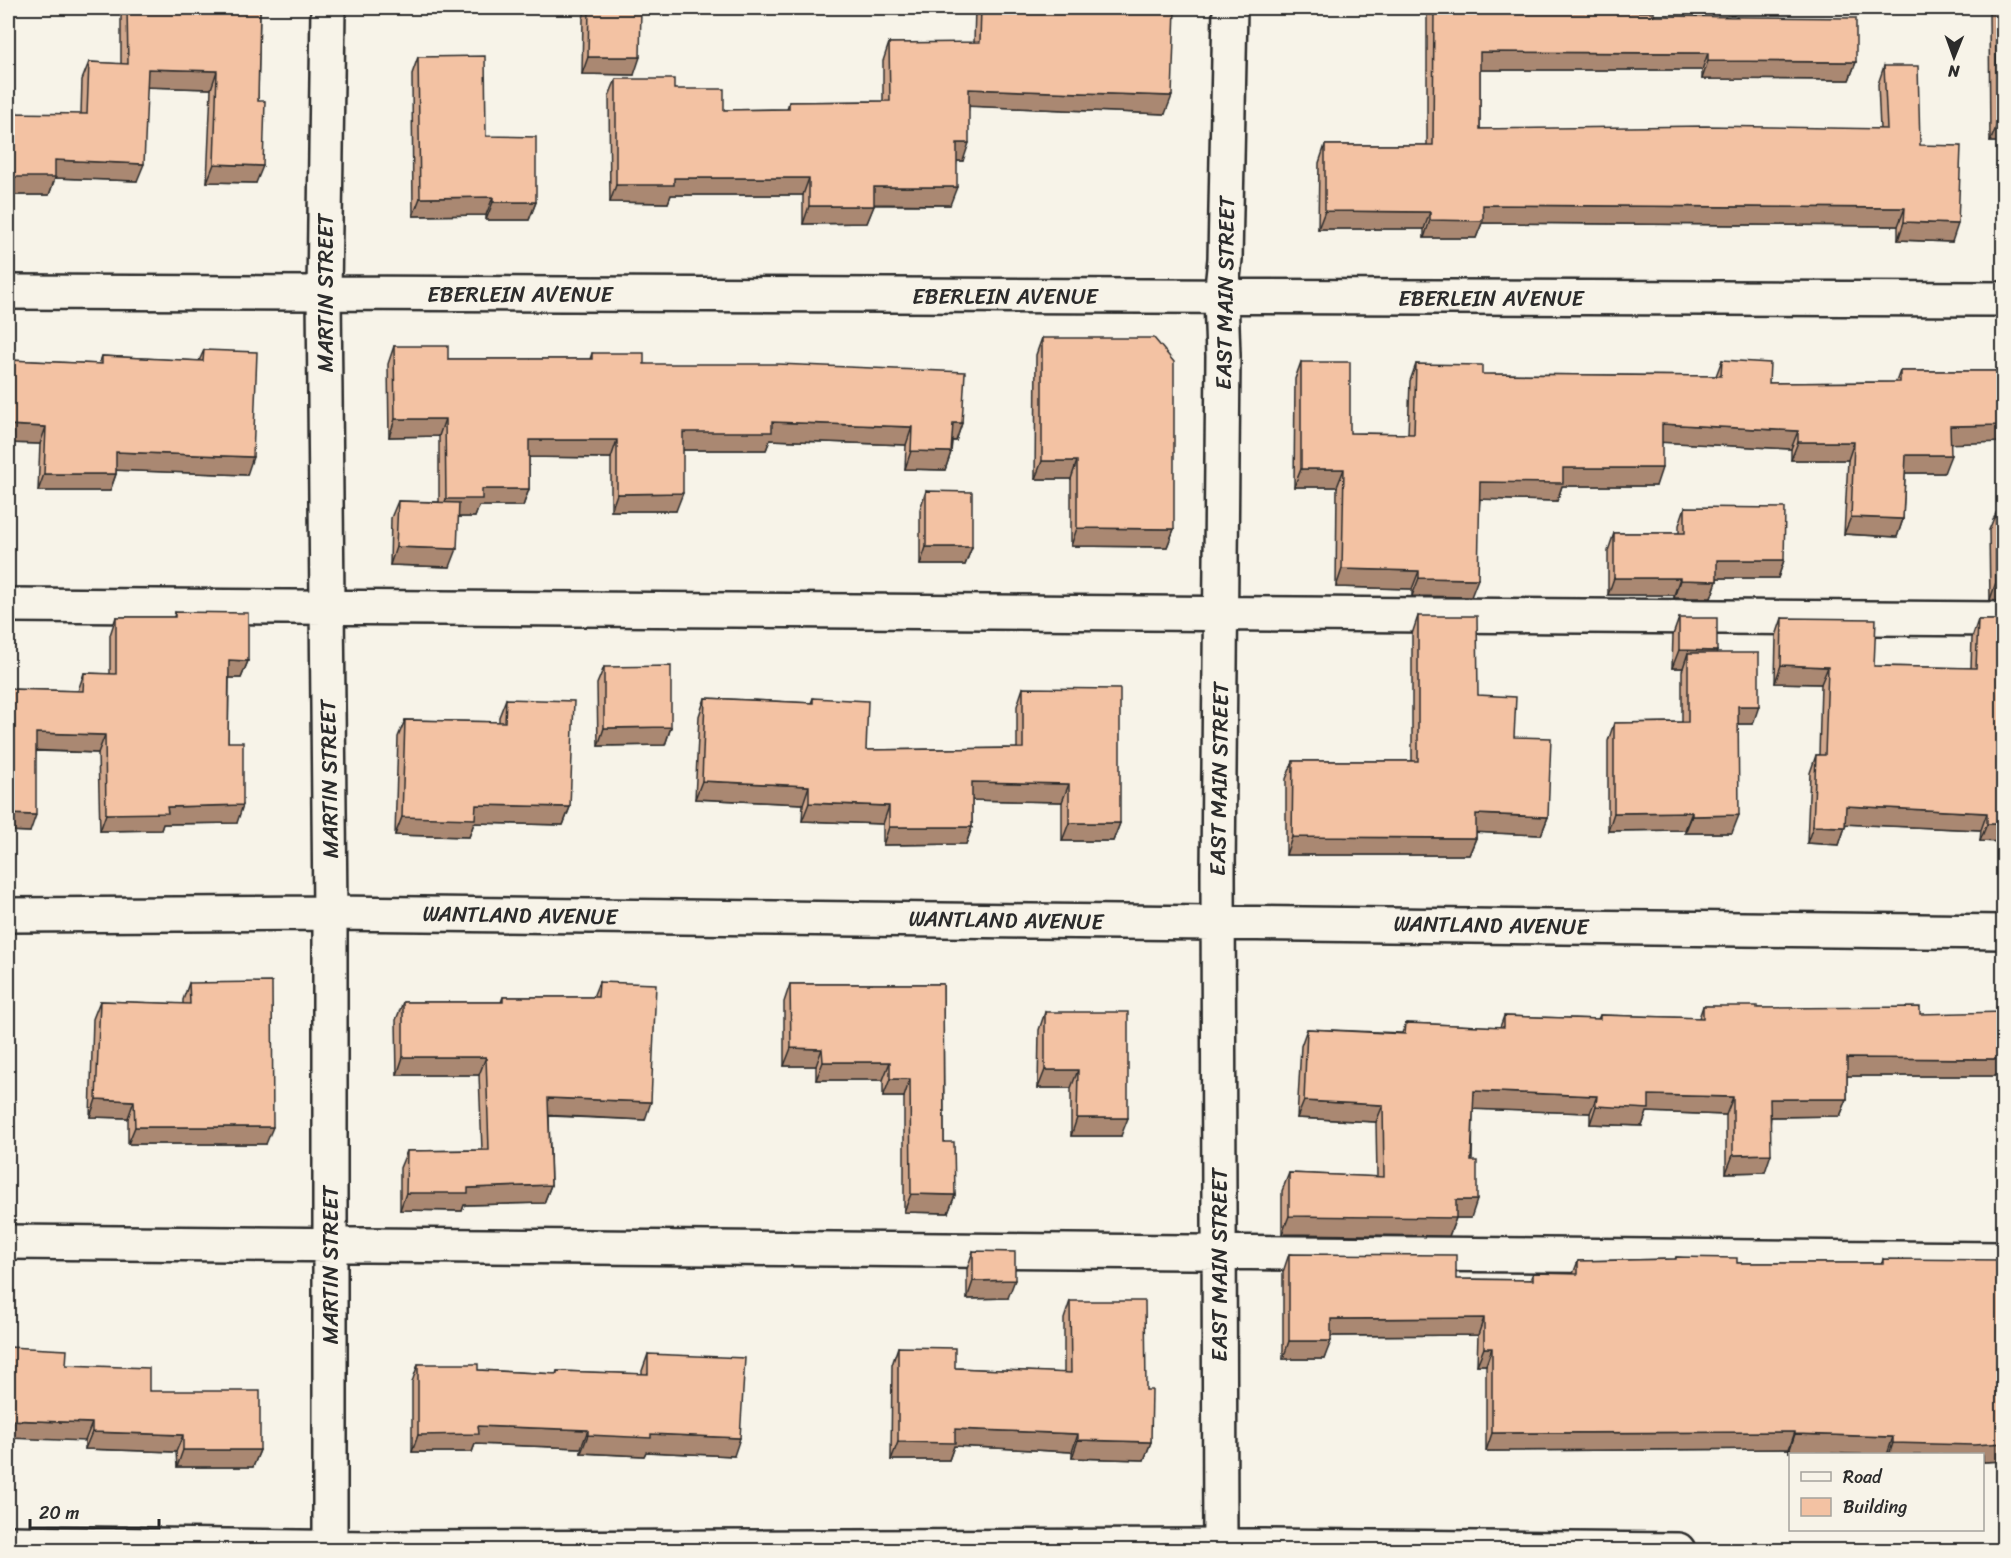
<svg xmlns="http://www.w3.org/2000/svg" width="2011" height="1558" viewBox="0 0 2011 1558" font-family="Sriracha,sans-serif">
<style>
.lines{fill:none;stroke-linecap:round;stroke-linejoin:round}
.minor-casing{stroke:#2b2b2b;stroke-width:38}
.minor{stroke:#f7f3e8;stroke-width:33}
.wall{fill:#d1a78c;stroke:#2b2b2b;stroke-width:1.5}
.shaded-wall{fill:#aa8872;stroke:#2b2b2b;stroke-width:1.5}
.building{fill:#f3c2a3;stroke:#2b2b2b;stroke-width:1.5}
.labels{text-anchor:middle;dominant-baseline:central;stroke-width:5;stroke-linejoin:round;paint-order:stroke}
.street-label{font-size:22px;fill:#2b2b2b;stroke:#f7f3e8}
</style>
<rect width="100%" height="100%" fill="#f7f3e8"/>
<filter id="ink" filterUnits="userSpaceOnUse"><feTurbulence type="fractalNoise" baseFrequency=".0167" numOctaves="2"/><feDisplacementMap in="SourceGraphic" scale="12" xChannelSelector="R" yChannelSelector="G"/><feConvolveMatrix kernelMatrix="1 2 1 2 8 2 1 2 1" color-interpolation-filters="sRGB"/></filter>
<g filter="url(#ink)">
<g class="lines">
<defs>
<path id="minor" d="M328,8L324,293L330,913V1550
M8,292L2004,299
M8,605L2004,619
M8,915L330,913L2004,932
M8,1242L2004,1259
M8,1543L369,1548L1265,1546L1678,1550
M1220,1550L1218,872L1223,356L1221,297L1225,259L1230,8"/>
</defs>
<use href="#minor" class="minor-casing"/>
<use href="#minor" class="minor"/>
</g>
<path class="wall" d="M586,8H641L634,75L582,74L583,18Z
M975,8H1175L1165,114L969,106L963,161H957L950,205H874L867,223L803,224V195H671L668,203L610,202L609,96L616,79L674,89L724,110L787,109L789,102L883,101V61L889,43H974Z
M1429,8H1571V12L1654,16L1856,62L1849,80L1702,79V70H1480V129H1880L1878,84L1884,66L1920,145L1952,242L1898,240V226L1482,223L1476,238H1424V229H1318L1319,163L1325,145H1427V13Z
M1991,8H2004V142H1990L1989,13Z
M121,9V8H260L256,183L207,182L211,89L147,87L137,181L55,178L49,195H8L81,114L82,80L89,62L121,64Z
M418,57L486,136L536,202L529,220H486V215L413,216L412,74Z
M1042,338L1174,529L1167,547L1071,546V479H1035L1036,355Z
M394,346L448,359H590L592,353L644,364L962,423L956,441H952L951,452L945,470L905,469L906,445L770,440L766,450H683L676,511H611V458L529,457V489L523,506H479L475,517H458L450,567L390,565L391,518L398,501L439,502V436L389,437L388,364Z
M204,350L247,475L116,470V474L110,491H38L40,444L8,443V360L99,364L102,356L199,361Z
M1722,360L1769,383L1896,382L1900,371H2004V442L1950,443L1944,473H1905L1903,519L1897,537L1844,534L1848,460H1791V449L1662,442L1656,486H1562L1557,501L1480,499L1471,597L1412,596V589L1336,587L1337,487H1294L1295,379L1301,362L1350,433L1408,434L1410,381L1416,364L1482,374L1716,376Z
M926,491L972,547L965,565H920V509Z
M1685,507L1784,560L1778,578H1717V581L1711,598H1674V595H1608V551L1614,533H1679V525Z
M1996,513H2004V602L1990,600L1989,530Z
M175,612L248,661L241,678H229L228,742L237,823L163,824L161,830L100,831L98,753L36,751L30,832L8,831V689L78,691L84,673L110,674V635L116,617H174Z
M1418,616L1478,695L1514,737L1548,817L1541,835L1476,832V838L1469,855H1286V779L1293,761H1412V634Z
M1679,618L1717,651L1716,653L1753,724H1738L1732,833H1685V830L1608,831V741L1614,723L1682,722V671L1683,668H1672L1673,635Z
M1782,618L1874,666L1971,668L1972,638L1978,620H2004V842L1980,841L1981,830L1846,824L1839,845L1807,843L1810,773L1816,755H1819L1821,684L1775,683L1776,636Z
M604,667L671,727L665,745L598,746L597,684Z
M1023,688L1120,823L1113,841H1062V802L972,800V827L966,844L883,845V824L802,821L803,804L695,799L699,716L705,698L811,703L813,698L866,750L1017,748V706Z
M506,699L570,807L563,825L474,823L469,837L395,835L398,737L405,720L499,722V717Z
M599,982L645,1120L549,1116L551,1185L544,1203L464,1205L462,1211L400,1210V1168L407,1151L482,1150L479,1075H397L396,1020L403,1002H501L503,997H593Z
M189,983L266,1144H128V1118L90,1117L93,1019L100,1001L183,1004V1000Z
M790,984H943L944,1142L955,1195L948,1213L904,1212V1097H883V1080H816V1066H784V1002Z
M1703,1006L1757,1008L1920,1014L2004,1076H1847V1099L1840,1116L1771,1117L1765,1172L1726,1173V1115L1647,1112L1642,1126L1590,1124V1113L1473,1109L1471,1218H1456L1449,1236L1282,1234V1191L1289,1173L1377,1177L1376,1122L1297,1118L1301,1046L1307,1029L1402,1033L1406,1023L1500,1027L1504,1016L1598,1019L1600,1015L1699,1018Z
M1045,1012L1121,1136H1071V1088H1038L1039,1030Z
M973,1251L1008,1298L967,1299V1269Z
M1289,1254L1456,1279L1530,1280L1533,1273L1573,1274L1578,1261L1675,1259L1676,1257L1737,1263H1882L1883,1259L2004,1461L1983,1462V1455H1867L1789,1452V1449L1486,1451V1365H1477L1478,1335L1331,1336L1324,1359H1283V1272Z
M1070,1301L1146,1390L1151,1442L1144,1460L1072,1458V1452L954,1446L949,1460H891L892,1365L898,1347L955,1368L1064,1373V1319Z
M648,1354L734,1456L646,1452L644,1456L581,1453V1448L475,1444L472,1452H412V1382L418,1364L478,1370L556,1374L557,1371L642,1374V1371Z
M66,1365L149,1391L260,1450L253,1467H177L176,1452L85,1449V1441Z"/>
<path class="shaded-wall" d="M1480,52L1708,53L1702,70H1473Z
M588,57H640L634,75L582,74Z
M1708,61L1856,62L1849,80L1702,79Z
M148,69L217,71L211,89L142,87Z
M969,89L1172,96L1165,114L963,106Z
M1997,125H2004V142H1990Z
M957,143H969L963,161H950Z
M55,160L144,164L137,181L55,178L49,195H8V177Z
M214,164L263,166L256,183L207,182Z
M674,178H809L803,195H671L668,203L610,202L616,185Z
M874,187H957L950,205L867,204Z
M493,197L486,215L413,216L420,198Z
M493,202H536L529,220H486Z
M1483,205L1905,208L1898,226L1482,223L1476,238H1424L1430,220Z
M809,206H874L867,223L803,224Z
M1325,211L1430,212L1424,229H1318Z
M1904,222L1958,224L1952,242L1898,240Z
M395,419H445L439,436L389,437Z
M772,422L912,427L906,445L770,440L766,450H677L683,432Z
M953,423H962L956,441L946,440Z
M1662,424L1798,431L1791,449L1656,442Z
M8,425L46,427L40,444L8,443Z
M2004,425V442L1944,444L1950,426Z
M529,440H617L611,458L522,457Z
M1798,442H1854L1848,460H1791Z
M911,451L951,452L945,470L905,469Z
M116,452L253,457L247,475L110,470Z
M1906,455H1951L1944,473H1900Z
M1042,461H1077L1071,479H1035Z
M1563,468H1662L1656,486H1562L1557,501L1474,499L1480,482Z
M1301,469H1344L1337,487H1294Z
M44,474H116L110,491H38Z
M482,489H529L523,506H479L475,517H439L446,499Z
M683,493L676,511H611L617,494Z
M1851,517L1903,519L1897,537L1844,534Z
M1077,528L1174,529L1167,547L1071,546Z
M396,547L457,549L450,567L390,565Z
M926,547H972L965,565H920Z
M1717,560H1784L1778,578H1711Z
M1342,569L1419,571L1412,589L1336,587Z
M1419,578L1478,579L1471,597L1412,596Z
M1614,578H1680L1674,595H1608Z
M1680,580L1717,581L1711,598H1674Z
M1996,582L2004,583V602L1990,600Z
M1679,650L1717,651L1711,668L1688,653L1683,668H1672Z
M229,660L248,661L241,678H223Z
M1781,665L1828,667L1821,684L1775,683Z
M1738,706H1759L1753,724H1731Z
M671,727L665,745L598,746L604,728Z
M36,733L105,735L98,753L29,750Z
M702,781L809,786L803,804L695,799Z
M972,782L1069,784L1062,802L965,800Z
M809,803L889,806L883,824L802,821Z
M243,805L237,823L163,824L161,830L100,831L106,814L167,807Z
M476,805L570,807L563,825L474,823L469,837L395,835L402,817Z
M1846,806L1987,813L1981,830L1840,824Z
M1692,812L1685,830L1608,831L1614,813Z
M8,814L36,815L30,832L8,831Z
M1476,814L1548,817L1541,835L1469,832Z
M1739,815L1732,833H1685L1692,816Z
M1069,823H1120L1113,841H1062Z
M1987,824H2004V842L1980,841Z
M1813,826L1845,827L1839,845L1807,843Z
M889,827H972L966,844L883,845Z
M1292,837L1476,838L1469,855H1286Z
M791,1048L822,1049L816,1066H784Z
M403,1057H486L479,1075H397Z
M1847,1058L2004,1059V1076H1840Z
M823,1062H890L883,1080H816Z
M1045,1070H1078L1071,1088H1038Z
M890,1079H910L904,1097H883Z
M1474,1091L1597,1096L1590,1113L1467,1109Z
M1649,1095L1733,1097L1726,1115L1647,1112L1642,1126L1590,1124L1596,1106Z
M548,1098L651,1102L645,1120L542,1115Z
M96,1099L134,1101L128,1118L90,1117Z
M1770,1099H1847L1840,1116L1764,1117Z
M1304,1101L1383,1105L1376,1122L1297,1118Z
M1077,1118H1128L1121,1136H1071Z
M135,1127H273L266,1144H128Z
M1771,1154L1765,1172L1726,1173L1733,1155Z
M551,1185L544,1203L464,1205L462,1211L400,1210L406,1193L468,1188Z
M911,1194L955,1195L948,1213L904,1212Z
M1456,1200H1477L1471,1218H1456L1449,1236L1282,1234L1289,1216Z
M1015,1280L1008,1298L967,1299L973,1281Z
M1484,1318L1478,1335L1324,1336L1331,1319Z
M1289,1341H1331L1324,1359H1283Z
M1484,1348H1492L1486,1365H1477Z
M8,1420L92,1423L85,1441L8,1438Z
M478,1426L588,1430L581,1448L475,1444L472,1452H412L418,1435Z
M955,1429L1078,1434L1072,1452L954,1446L949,1460H891L898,1442Z
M92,1432L183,1435L176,1452L85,1449Z
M1795,1432L1789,1449L1486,1451L1492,1433Z
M651,1434L740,1438L734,1456L646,1452L644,1456L581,1453L588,1435Z
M1795,1434L1893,1437L1887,1455L1789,1452Z
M1078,1440L1151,1442L1144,1460L1072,1458Z
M1893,1443H2004V1461L1983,1462V1455H1889Z
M183,1450H260L253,1467H177Z"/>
<path class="building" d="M127,8H260L258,101H265L263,166L214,164L217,71L148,69L144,164L55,160V177H8V113L87,114L89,62L128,64Z
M589,8H641L640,57H588Z
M981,8H1175L1172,96L969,89V143H957V187H874V206H809V178H674V185H616V79H674V89H724V110L789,109V102L890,101L889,43L980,42Z
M1434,8H1571V12H1654V16L1856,18V62L1708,61V53L1480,52V129L1705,126L1887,129L1884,66H1918L1920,145L1961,146L1958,224L1904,222L1905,208L1483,205V221L1430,220V212L1325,211V145H1433Z
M1996,8H2004V125H1997Z
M485,56L486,136L536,137V202H493V197L420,198L418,57Z
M1042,338H1154L1174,362V529L1077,528V461H1042Z
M394,346H448V359H592V353H644V364H778L965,372L962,423H953L951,452L911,451L912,427L772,422V432H683V493L617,494V440H529V489H482V499H446L445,419H395Z
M204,350L257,352L253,457L116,452V474H44L46,427L8,425V360L102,364V356L203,361Z
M1722,360L1770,363L1769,383L1900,382V371H2004V425L1950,426L1951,455H1906L1903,519L1851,517L1854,442H1798V431L1662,424V468H1563V483L1480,482L1478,579L1419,578V571L1342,569L1344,469H1301V362H1350V433L1414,434L1416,364L1482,365V374L1721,376Z
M926,491L972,492V547H926Z
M398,501L459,503L457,549L396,547Z
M1685,507L1785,508L1784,560H1717V581L1680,580V578H1614V533H1685Z
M1996,513H2004V583L1996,582Z
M175,612L248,613V661L229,660L228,742H243V805L167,807L168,813L106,814L105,735L36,733V815L8,814V689L83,691L84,673L116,674V617H175Z
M1418,616H1477L1478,695L1516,697L1514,737L1551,738L1548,817L1476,814V838L1292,837L1293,761H1418Z
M1679,618H1717V651L1679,650Z
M1782,618L1876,619L1874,666L1976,668L1978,620H2004V824H1987V813L1846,806L1845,827L1813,826L1816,755H1825L1828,667L1781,665Z
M1688,653H1759V706H1738L1739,815L1692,816V812L1614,813V723L1688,722Z
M671,666V727L604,728V667Z
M1023,688L1120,689V823H1069V784L972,782V827H889V806L809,803V786L702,781L705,698L813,703V698L868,701L866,750L1023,748Z
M506,699L574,701L570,807L476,805L475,819L402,817L405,720L505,722Z
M272,982L273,1127H135L134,1101L96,1099L100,1001L190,1004L189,983Z
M599,982L656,984L651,1102L548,1098L551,1185L468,1188V1193H406L407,1151L489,1150L486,1057H403V1002H503V997H598Z
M790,984H943L944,1142H954L955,1195L911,1194L910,1079H890V1062H823L822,1049L791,1048Z
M1703,1006H1757V1008L1920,1007V1014L2004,1012V1059L1847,1058V1099H1770L1771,1154L1733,1155V1097L1649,1095V1109L1596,1106L1597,1096L1474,1091L1471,1161H1477V1200H1456V1218L1289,1216V1173L1384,1177L1383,1105L1304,1101L1307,1029L1405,1034L1406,1023L1504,1027V1016L1600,1019V1015L1703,1018Z
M1045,1012H1128V1118H1077L1078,1070H1045Z
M973,1251L1015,1252V1280L973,1281Z
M1289,1254L1456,1255V1279L1533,1280V1273L1578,1274V1261L1676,1259V1257L1737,1258V1263H1883V1259L2004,1260V1443L1974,1445L1893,1443V1437L1795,1434V1432L1492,1433V1348H1484V1318L1331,1319V1341H1289Z
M1070,1301H1145L1146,1390H1152L1151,1442L1078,1440V1434L955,1429V1443L898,1442V1347L955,1348V1368L1071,1373Z
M8,1347L67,1350L66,1365L149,1368V1391H260V1450H183V1435L92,1432V1423L8,1420Z
M648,1354L745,1358L740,1438L651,1434V1438L588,1435V1430L478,1426L479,1434L418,1435V1364H478V1370L557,1374V1371L648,1374Z"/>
</g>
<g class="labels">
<g class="street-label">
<text transform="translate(325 293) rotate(-90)">MARTIN STREET</text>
<text transform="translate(1225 293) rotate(-89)">EAST MAIN STREET</text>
<text x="520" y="294">EBERLEIN AVENUE</text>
<text x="1005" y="296">EBERLEIN AVENUE</text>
<text x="1491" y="298">EBERLEIN AVENUE</text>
<text transform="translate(329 779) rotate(-91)">MARTIN STREET</text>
<text transform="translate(1219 779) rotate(-89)">EAST MAIN STREET</text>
<text transform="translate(520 915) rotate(1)">WANTLAND AVENUE</text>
<text transform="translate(1006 920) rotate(1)">WANTLAND AVENUE</text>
<text transform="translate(1491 925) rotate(1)">WANTLAND AVENUE</text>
<text transform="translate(330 1265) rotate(-90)">MARTIN STREET</text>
<text transform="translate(1219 1265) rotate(-90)">EAST MAIN STREET</text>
</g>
</g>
<rect width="2011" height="1558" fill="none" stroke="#f7f3e8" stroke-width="30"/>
<rect x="15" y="15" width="1981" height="1528" fill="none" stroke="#2b2b2b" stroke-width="2" filter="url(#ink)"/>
<rect x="1789" y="1453" width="195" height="78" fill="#f7f3e8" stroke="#a5a39c" stroke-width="1.5"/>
<rect x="1801" y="1472" width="30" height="9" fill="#f7f3e8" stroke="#a5a39c" stroke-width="1.5"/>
<text x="1843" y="1483" font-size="18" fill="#2b2b2b">Road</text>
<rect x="1801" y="1498" width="30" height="18" fill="#f3c2a3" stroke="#a5a39c" stroke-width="1.5"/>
<text x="1843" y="1513" font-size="18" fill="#2b2b2b">Building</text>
<g transform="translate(1954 57) rotate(181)" stroke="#f7f3e8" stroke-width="4.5" paint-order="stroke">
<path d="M0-4.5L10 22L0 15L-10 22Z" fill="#2b2b2b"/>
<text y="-9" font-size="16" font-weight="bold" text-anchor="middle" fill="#2b2b2b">N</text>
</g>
<path d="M30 1519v9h129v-9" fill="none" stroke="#2b2b2b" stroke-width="3"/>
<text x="39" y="1519" font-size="18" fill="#2b2b2b" stroke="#f7f3e8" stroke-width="4.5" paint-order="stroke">20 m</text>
</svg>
